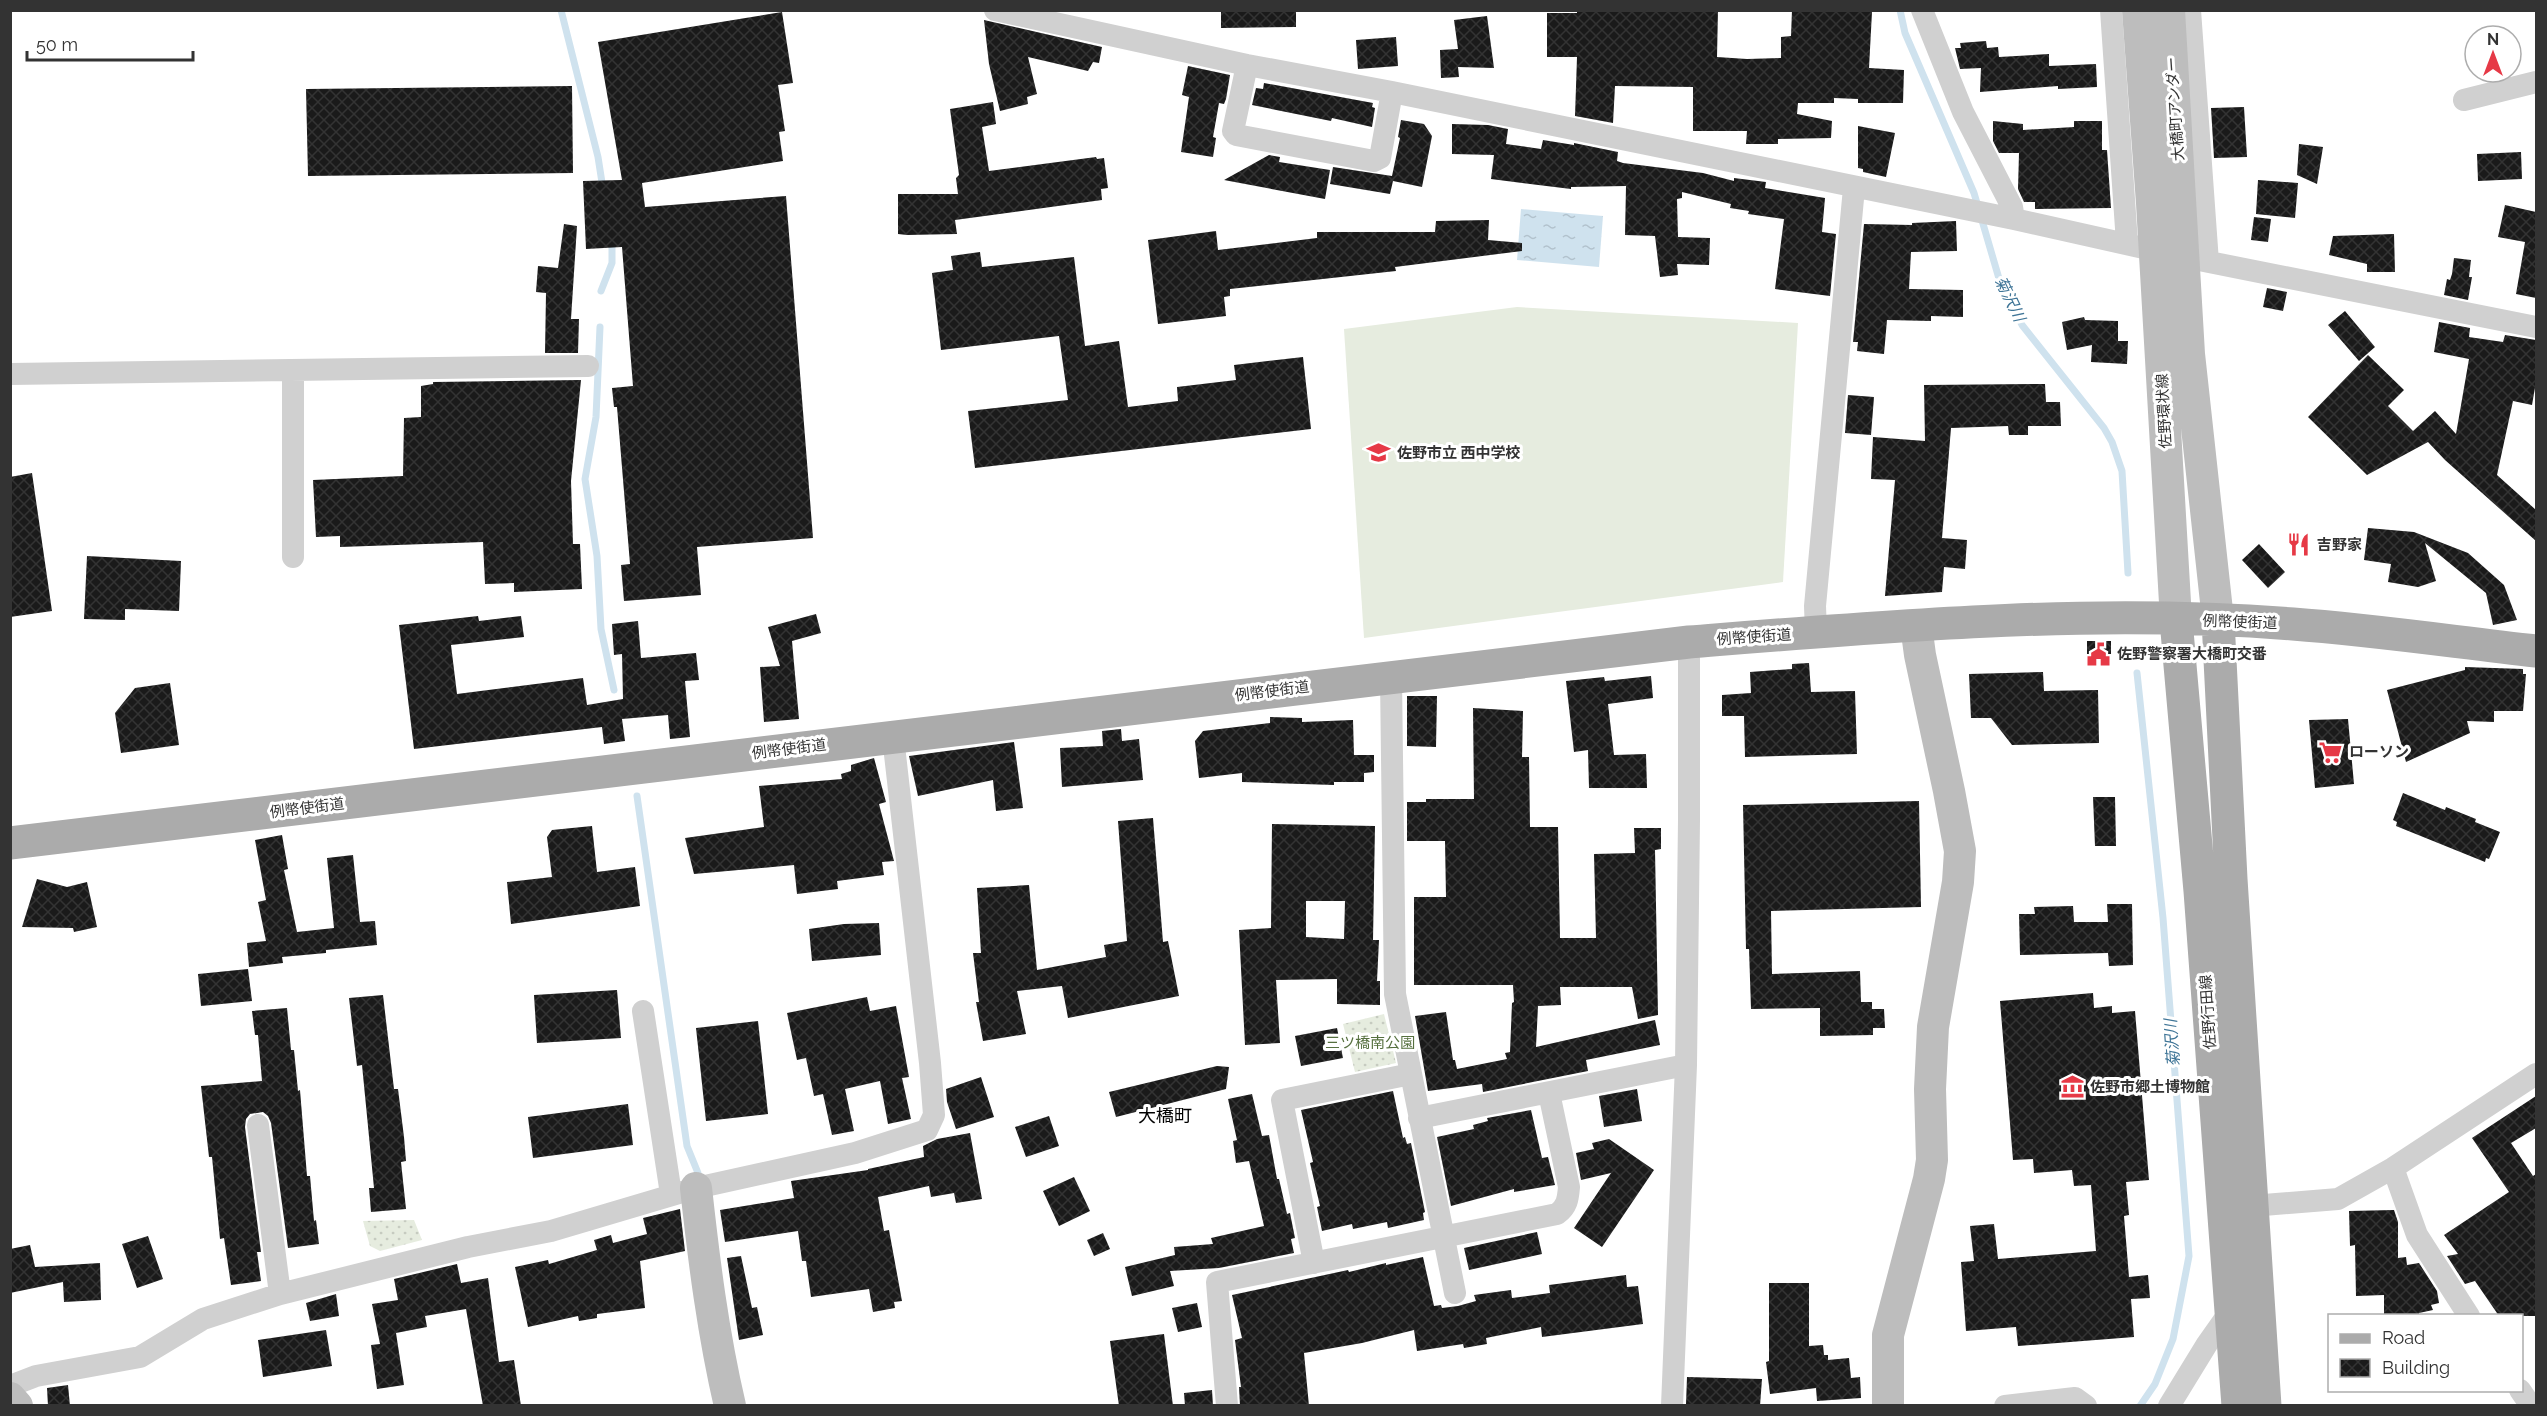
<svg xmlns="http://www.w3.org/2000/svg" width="2547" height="1416" viewBox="0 0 2547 1416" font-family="Raleway,'Noto Sans JP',sans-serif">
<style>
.green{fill:url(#green-dots)}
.pitch{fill:#e6ecdf}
.water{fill:url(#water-ripples)}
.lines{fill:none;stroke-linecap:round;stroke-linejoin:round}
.stream{stroke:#cfe2ee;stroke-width:7}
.building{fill:url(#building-cross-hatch);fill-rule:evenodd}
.street{stroke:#d0d0d0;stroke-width:22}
.secondary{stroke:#bdbdbd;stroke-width:32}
.primary{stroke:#ababab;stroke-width:33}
.labels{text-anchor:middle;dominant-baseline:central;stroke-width:6;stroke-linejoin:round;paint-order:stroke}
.street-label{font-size:15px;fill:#333;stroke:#fff}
.poi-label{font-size:15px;font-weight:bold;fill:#333;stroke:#fff;text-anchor:start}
.park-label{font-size:15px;fill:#56703f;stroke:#fff}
.water-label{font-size:16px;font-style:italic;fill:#3f7597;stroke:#fff}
.quarter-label{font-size:18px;fill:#000;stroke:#fff}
</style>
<defs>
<pattern id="green-dots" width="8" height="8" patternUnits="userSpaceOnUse" patternTransform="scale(1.5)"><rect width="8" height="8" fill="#e6ecdf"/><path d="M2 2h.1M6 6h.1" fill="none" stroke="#c6cbc0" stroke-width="1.8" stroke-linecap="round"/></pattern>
<pattern id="water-ripples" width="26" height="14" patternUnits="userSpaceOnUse" patternTransform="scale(1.5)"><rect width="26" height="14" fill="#cfe2ee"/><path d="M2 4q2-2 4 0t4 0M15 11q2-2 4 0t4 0" fill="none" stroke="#b2c2cd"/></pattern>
<pattern id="building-cross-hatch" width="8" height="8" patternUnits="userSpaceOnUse" patternTransform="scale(1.5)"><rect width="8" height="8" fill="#1a1a1a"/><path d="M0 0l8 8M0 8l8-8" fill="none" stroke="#333"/></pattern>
</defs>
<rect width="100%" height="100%" fill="#fff"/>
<path class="green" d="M1384,1014L1396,1063L1355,1072L1343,1024Z
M414,1220L422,1240L380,1251L370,1246L363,1221Z"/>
<path class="pitch" d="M1517,307L1798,323L1783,582L1364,638L1344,329Z"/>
<path class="water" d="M1521,209L1603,216L1599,267L1517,260Z"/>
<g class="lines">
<path class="stream" d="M561,10L598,157L603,189
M1900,10L1905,33L1974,193L2000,282L2022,325L2104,428L2112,442L2122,471L2128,573
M601,291L612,263V238
M600,327L596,417L585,479L597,556L601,629L614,690
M2137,673L2163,918L2189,1256L2173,1339L2155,1384L2140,1406
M637,796L687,1146L698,1173"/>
</g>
<path class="building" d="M1221,10H1296V27L1221,28Z
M1577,10H1718L1717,57L1747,59L1781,58V37L1791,36L1792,10L1870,11L1872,12L1869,68L1904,70L1903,103H1858V99L1834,98V103H1798L1797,114L1832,121L1831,138L1778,139V144H1746L1747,131H1693V87L1615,86L1613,123L1575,116L1577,57H1547V13H1577Z
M782,12L793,83L778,85L785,131L779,132L783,161L642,183L645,207L786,196L813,538L697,547L701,595L624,601L621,565L630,564L617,407H614L612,388L633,386L622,247L586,249L583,181L622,180L598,42Z
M1487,16L1494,68L1458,67L1459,77L1441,78L1440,50L1458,49L1454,20Z
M984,20L1102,47L1099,63L1093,62L1088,71L1028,57L1037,94L1027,97L1028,104L1000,111L989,64Z
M1396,37L1398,66L1358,69L1356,40Z
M1986,41L1987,48L1998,47L1999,57L2049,54V66L2096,64L2097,87L2058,89V86L1980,92L1981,68L1960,69L1955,48H1961L1960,43Z
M1188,66L1230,75L1226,99L1224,104L1219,103L1213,137L1216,138L1213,157L1181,152L1189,97L1182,95Z
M1264,83L1373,103L1372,107L1375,108L1372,127L1332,118L1331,121L1252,105L1256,88L1263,89Z
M572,86L573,173L308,176L306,89Z
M993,102L996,124L982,127L989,171L1096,157L1097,159L1104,158L1108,188L1101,189L1102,200L955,220L957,234L907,235L898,234V194H958L956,178L959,175L950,109Z
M2244,107L2247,157L2214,158L2211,108Z
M1401,120L1424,124L1432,136L1422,187L1393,181L1390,194L1330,184L1333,167L1392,176L1400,138L1398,137Z
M1993,121L2023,124V130L2074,127V121H2102V150H2107L2111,208L2035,209V202H2024L2018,189L2019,153H1999L1993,141Z
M1452,124L1488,125L1508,129L1506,144L1541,149L1543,140L1574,145V143L1618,152L1617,161L1623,163L1703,173L1734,181V178L1766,182L1765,188L1825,198L1822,232L1836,234L1830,296L1775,289L1784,219L1748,214L1749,211L1730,208L1731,204L1682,192V198L1677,199L1678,237L1710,238L1709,265L1677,264L1678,275L1660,277L1655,236L1625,235L1626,186L1571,187V189L1491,179L1494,155L1452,154Z
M1858,126L1895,133L1886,177L1863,172V169L1858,168Z
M2299,144L2323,147L2317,184L2297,175Z
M2521,152L2522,179L2478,181L2477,154Z
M1269,155L1280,157L1279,162L1330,170L1325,199L1224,180Z
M2258,180L2298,183L2295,218L2256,214Z
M2505,205L2536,212V298L2516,294L2525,242L2498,237Z
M2254,217L2271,219L2268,242L2251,240Z
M1489,220L1488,240L1522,243V251L1395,267L1396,271L1230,289V296L1224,297L1226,316L1158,324L1148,240L1216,231L1218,250L1317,238V232H1435L1436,221Z
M1956,221L1957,251L1911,252L1909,289L1963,290V317L1931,316V321L1887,320L1884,354L1857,351L1858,342H1853L1864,224L1912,225V223Z
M564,224L577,226L571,319H579L578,353H545L546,293L536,292L538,266L558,268Z
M2394,234L2395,272H2367V264L2329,255L2333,236Z
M980,252L982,267L1074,257L1085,346L1119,341L1128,407L1178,401L1177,387L1236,380L1234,365L1303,357L1311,429L975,468L968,411L1068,400L1059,336L941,350L932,273L953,270L951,256Z
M2454,258L2471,260L2469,277H2472L2468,300L2444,295L2447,279L2450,280L2452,274Z
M2267,288L2287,292L2283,311L2263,307Z
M2345,311L2375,347L2359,361L2328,325Z
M2084,317L2085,320L2118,321V341H2128L2127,364L2091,362L2092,345L2067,350L2062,322Z
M2439,322L2470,328L2469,337L2503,342L2505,335L2536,340V382L2532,405L2513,401L2497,475L2536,510V541L2445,460L2428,442L2367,475L2308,417L2368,355L2404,390L2388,406L2413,431L2435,411L2456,434L2469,359L2434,352Z
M581,380L571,481L573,544H580L582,589L514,592V583L485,584L483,542L340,547V536L316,537L313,480L403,476L404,418L421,417V386L433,384V382Z
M2045,384L2046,402H2060L2061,426H2028V435H2009L2008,426L1951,428L1942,538L1967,540L1965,569L1944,567L1942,592L1885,596L1895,480L1871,479L1873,437L1925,441L1924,385Z
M1848,395L1874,397L1871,435L1845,433Z
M32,473L52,611L10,617V477Z
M2368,528L2414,532L2468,553L2504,585L2517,620L2493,625L2486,593L2425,543L2436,581L2418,587L2388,582L2391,564L2364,560Z
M2259,544L2285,572L2268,588L2242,560Z
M87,556L181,561L179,611L125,609V620L84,619Z
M816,614L821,633L792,641L799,719L764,722L760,667L780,666L768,627Z
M478,616L479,621L521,616L524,637L451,645L457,694L583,678L587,705L623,699L622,654L614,655L612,624L638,621L641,658L696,653L699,680L685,681L690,737L670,739L668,715L622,719L625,741L604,744L602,727L414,749L399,625Z
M2087,641H2111V667H2087Z
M1809,663L1811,692L1855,691L1857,754L1745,757L1744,716H1722V695L1751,693L1750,672L1792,669V664Z
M2465,667L2523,669V674H2526L2523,711H2494V722L2467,721L2470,733L2406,762L2387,690L2465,670Z
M2043,672L2044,691L2098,690L2099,743L2012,745L1991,718H1971L1969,674Z
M1651,676L1653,698L1608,704L1614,755L1646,754L1647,788H1589L1588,750L1574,752L1566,681L1604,677L1605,681Z
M170,683L179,745L121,753L115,713L135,688Z
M1407,696H1437L1436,747L1407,746Z
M1473,708L1523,711L1522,757H1529L1530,827H1558L1560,938H1596L1594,854L1635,853L1634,828H1661V849L1655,850L1658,1015L1638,1019L1632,987H1560L1561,1005L1538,1006L1536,1047L1655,1020L1660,1045L1586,1060L1588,1071L1483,1092L1482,1084L1428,1091L1415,1016L1446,1012L1453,1060H1455L1457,1069L1507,1059L1505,1053L1510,1052L1512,1003L1514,1002L1513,985H1414V897H1446L1445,841H1407V802H1426V799H1474Z
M1270,717L1302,718V722L1353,720L1354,755H1374V772L1364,773V782H1334V785L1242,782V773L1199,778L1195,741L1203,731L1270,723Z
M2348,719L2354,784L2315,788L2309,720Z
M1121,729L1122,741L1139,739L1143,780L1062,787L1060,748L1103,746L1102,731Z
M1014,742L1023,808L996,811L993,780L918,796L909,756Z
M874,758L886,802L879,804L894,861L882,862L884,875L837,881L838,889L797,894L794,865L694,874L685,838L764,827L759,786L842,779L841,774L851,771V765Z
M2403,793L2445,810L2446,807L2476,819L2475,822L2500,832L2489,859L2486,858L2485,862L2396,826L2397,822L2393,820Z
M2093,797H2115L2116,846H2095Z
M1919,801L1921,907L1771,911L1772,974L1860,971L1861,1002H1872V1009H1884L1885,1028H1873V1035L1820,1036V1008L1751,1009L1749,949H1746L1743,805Z
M1153,818L1163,942L1168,941L1179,996L1068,1018L1062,986L1017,991L1026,1034L983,1041L976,1002H979L973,953H981L977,888L1029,885L1037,970L1106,957L1104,945L1127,941L1118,821Z
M1272,824L1375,826L1373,940H1379L1377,981H1380V1005L1337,1004V979L1276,980L1280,1043L1245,1045L1239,930L1271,928ZM1306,901H1345L1344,939L1306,937Z
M592,826L597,872L635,867L640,906L511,924L507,882L552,877L547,837L552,830Z
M282,835L288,869L284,870L297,932L334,928L327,858L353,855L360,922L375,921L377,945L326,950V953L282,957L283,963L249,967L247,943L266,941L258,902L266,900L255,840Z
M37,879L67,887L87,882L97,927L74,932L73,928L22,927Z
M2107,904H2132L2133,965L2109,966L2108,953L2020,955L2019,914H2035L2034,907L2073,906L2074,922H2108Z
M879,923L881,955L812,961L809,929L844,924Z
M248,969L252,1001L201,1006L198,974Z
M617,990L621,1038L537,1043L534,995Z
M2093,993L2094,1008L2112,1006V1013L2135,1011L2149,1180L2126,1182L2129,1215L2124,1216L2129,1277L2148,1275L2150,1298L2131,1299L2134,1337L2018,1346L2016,1327L1966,1331L1961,1262L1974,1261L1970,1226L1994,1224L1998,1259L2096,1251L2091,1185L2074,1186L2072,1170L2034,1173L2033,1159L2013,1160L2000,1001Z
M383,995L394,1089H398L404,1137L406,1161L401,1162L406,1209L371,1212L369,1188H374L367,1116L362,1065L357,1066L349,998Z
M867,997L870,1011L896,1006L909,1077L902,1078L911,1119L888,1124L880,1081L845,1089L854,1131L832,1135L823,1094L814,1096L806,1058L797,1060L787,1013Z
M287,1008L291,1050H294L298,1091L300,1090L307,1176H310L314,1221L316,1220L319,1244L288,1248L271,1123L268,1116L263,1112L250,1114L246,1119L245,1127L261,1252H257L261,1281L231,1285L224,1238L220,1239L212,1157H209L201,1086L262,1081L258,1035H255L252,1011Z
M758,1021L768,1114L706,1121L696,1028Z
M1337,1028L1343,1058L1301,1066L1295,1036Z
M1217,1066L1229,1067L1226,1089L1116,1117L1109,1092Z
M981,1077L994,1117L956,1129L947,1102L946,1089Z
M1637,1089L1642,1121L1604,1127L1599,1096Z
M1393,1091L1403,1138L1405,1137L1407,1144L1411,1143L1425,1212L1423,1213L1424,1220L1388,1228L1387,1222L1353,1229L1352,1224L1322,1231L1317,1207L1320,1206L1310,1163L1313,1162L1301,1110Z
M1252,1094L1262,1136L1269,1135L1277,1179H1279L1287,1214L1290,1213L1295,1238L1291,1239L1294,1253L1219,1268L1170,1271L1174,1286L1132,1296L1125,1267L1175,1255L1174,1247L1213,1244L1211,1238L1264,1226L1249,1161L1236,1163L1233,1141L1237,1140L1228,1099Z
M2536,1096V1128L2511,1143L2533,1176L2536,1174V1316H2499L2475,1281L2465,1284L2447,1256L2458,1254L2444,1235L2509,1192L2472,1138Z
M628,1104L633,1145L533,1158L528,1117Z
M1531,1110L1542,1158L1548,1157L1555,1185L1514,1192V1189L1451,1206L1437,1137L1474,1129L1473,1125L1488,1121L1487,1118Z
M1049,1116L1059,1146L1026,1157L1015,1127Z
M970,1133L982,1199L956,1203L954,1193L931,1197L929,1186L878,1197L884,1231L889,1230L902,1301L894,1302L895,1308L873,1312L869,1289L811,1297L806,1261H802L798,1231L725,1242L720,1210L794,1198L791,1181L868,1170V1169L924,1157L923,1146L937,1139Z
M1609,1139L1654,1170L1602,1247L1574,1228L1611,1173L1581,1180L1576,1153L1594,1149L1592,1143Z
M1074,1177L1090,1211L1059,1226L1043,1191Z
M680,1209L685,1251L640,1261L645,1308L597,1314V1318L579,1321L578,1316L528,1327L515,1267L548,1260L549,1264L597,1250L594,1240L611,1235L613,1243L647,1234L643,1218Z
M2394,1210L2398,1222V1258L2406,1257L2407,1265L2419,1263L2437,1291L2439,1303L2431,1305L2433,1310L2419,1313V1316H2384V1295L2356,1296L2355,1245L2350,1246L2349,1211Z
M1537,1232L1542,1254L1469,1270L1464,1248Z
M1103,1233L1110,1249L1094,1256L1087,1240Z
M148,1236L163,1279L137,1288L122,1244Z
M30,1245L35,1267L100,1263L101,1300L64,1302L63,1282L10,1293V1249Z
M741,1256L752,1308L757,1307L763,1335L739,1340L727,1258Z
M1423,1257L1434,1306L1441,1305L1442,1308L1458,1306L1476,1301L1474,1295L1511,1290L1512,1298L1550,1293L1549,1285L1626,1275L1627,1287L1638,1286L1643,1324L1542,1337L1541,1327L1486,1338L1487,1344L1464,1348L1463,1344L1417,1351L1414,1330L1362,1343L1304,1353L1309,1406H1240L1239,1387H1241L1235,1340L1242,1338L1232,1295L1348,1270L1349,1272L1386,1263V1265Z
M457,1264L461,1283L488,1278L499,1362L514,1360L521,1406H483L466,1309L425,1316L427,1327L396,1333L404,1385L377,1389L371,1345L380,1344L372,1304L398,1300L394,1279Z
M1769,1283H1809V1346L1823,1345L1824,1355H1828V1360L1849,1358L1851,1378L1860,1377L1861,1398L1817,1401L1816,1388L1770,1394L1766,1362L1769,1361Z
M336,1294L339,1316L310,1321L306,1303Z
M1197,1303L1202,1327L1178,1332L1172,1308Z
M326,1330L332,1366L263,1377L258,1340Z
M1164,1334L1173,1406H1119L1110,1341Z
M1687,1377L1762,1379L1760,1406L1686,1404Z
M68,1385L70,1406H48L47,1388Z
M1212,1390L1213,1406H1185L1184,1393Z"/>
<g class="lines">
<path class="street" d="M995,10L1247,65L1392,92L2014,219L2184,257L2536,327
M1922,10L1963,112L2012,207L2014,219
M2111,10L2127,243
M2190,10L2208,262
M1247,65L1233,131L1236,135L1374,161L1380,158L1392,92
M2464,100L2536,82
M293,371V557
M10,374L588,366
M1816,632L1815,606L1854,188
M1391,678L1395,994L1455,1293
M643,1011L671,1194
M1419,1118L1686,1065
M258,1125L280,1294
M2393,1168L2417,1235L2469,1316
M2239,1207L2338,1199L2393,1168L2536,1074
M1314,1263L1282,1100L1411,1074
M10,1386L36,1376L140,1357L203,1319L280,1294L468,1247L551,1231L696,1188L855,1153L927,1130L934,1115L930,1063L893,737
M2520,1390L2531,1406
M1227,1406L1217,1282L1557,1214C1567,1207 1568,1199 1569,1187L1549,1093
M1672,1406L1686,1065L1689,820V642
M2005,1406L2075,1398L2086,1406
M2169,1406L2207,1344L2231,1310"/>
<path class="secondary" d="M2138,10L2152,203L2176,620
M2169,10L2189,354L2218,620
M696,1188C704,1261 713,1333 730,1406
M10,1398L17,1406
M1888,1406V1335L1929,1179L1932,1160L1930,1089L1933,1027L1958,882L1960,851L1949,791L1920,655L1916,625"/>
<path class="primary" d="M2176,620L2200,891L2238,1406
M2218,620L2231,879L2265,1406
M10,843L1689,642C1889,626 2092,608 2293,624C2374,630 2455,642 2536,651"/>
</g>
<defs>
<symbol id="school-bare" viewBox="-9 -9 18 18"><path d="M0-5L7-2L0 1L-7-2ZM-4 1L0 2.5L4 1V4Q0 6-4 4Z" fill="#e63946" stroke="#fff" stroke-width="2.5" paint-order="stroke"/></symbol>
<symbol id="restaurant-bare" viewBox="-9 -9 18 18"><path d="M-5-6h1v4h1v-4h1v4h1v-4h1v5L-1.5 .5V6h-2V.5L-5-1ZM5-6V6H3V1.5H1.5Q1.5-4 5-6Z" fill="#e63946" stroke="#fff" stroke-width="2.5" paint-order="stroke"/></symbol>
<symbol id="civic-bare" viewBox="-9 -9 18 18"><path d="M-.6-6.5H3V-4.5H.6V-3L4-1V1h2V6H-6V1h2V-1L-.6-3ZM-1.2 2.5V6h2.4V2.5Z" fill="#e63946" stroke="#fff" stroke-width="2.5" paint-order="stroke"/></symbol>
<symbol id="supermarket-bare" viewBox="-9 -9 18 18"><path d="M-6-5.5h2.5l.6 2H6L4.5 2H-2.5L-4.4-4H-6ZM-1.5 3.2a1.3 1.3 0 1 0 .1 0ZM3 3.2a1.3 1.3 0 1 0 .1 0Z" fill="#e63946" stroke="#fff" stroke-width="2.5" paint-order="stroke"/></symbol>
<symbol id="museum-bare" viewBox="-9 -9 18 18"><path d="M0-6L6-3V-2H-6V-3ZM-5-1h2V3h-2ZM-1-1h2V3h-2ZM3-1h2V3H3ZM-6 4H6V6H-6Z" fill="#e63946" stroke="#fff" stroke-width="2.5" paint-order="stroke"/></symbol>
</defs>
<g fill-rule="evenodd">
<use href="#school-bare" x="1362" y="436" width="33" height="33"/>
<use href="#restaurant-bare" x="2282" y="528" width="33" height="33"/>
<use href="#civic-bare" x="2082" y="638" width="33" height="33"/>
<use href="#supermarket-bare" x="2314" y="736" width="33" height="33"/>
<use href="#museum-bare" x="2056" y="1070" width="33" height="33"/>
</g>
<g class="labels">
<g class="street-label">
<text transform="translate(2175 109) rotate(-94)">大橋町アンダー</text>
<text transform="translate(2164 411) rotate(-93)">佐野環状線</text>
<text transform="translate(2240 622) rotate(2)">例幣使街道</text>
<text transform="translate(1754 637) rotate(-4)">例幣使街道</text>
<text transform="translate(1272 691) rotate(-7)">例幣使街道</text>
<text transform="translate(789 749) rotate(-7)">例幣使街道</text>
<text transform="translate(307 808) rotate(-7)">例幣使街道</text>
<text transform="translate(2208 1012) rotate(-94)">佐野行田線</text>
</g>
<g class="poi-label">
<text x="1397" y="453">佐野市立 西中学校</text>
<text x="2317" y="545">吉野家</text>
<text x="2117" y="654">佐野警察署大橋町交番</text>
<text x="2349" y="752">ローソン</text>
<text x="2090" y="1087">佐野市郷土博物館</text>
</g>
<g class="park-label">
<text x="1370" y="1043">三ツ橋南公園</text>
</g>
<g class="water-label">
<text transform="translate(2010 299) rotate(64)">菊沢川</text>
<text transform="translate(2172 1043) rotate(-94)">菊沢川</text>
</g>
<g class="quarter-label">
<text x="1165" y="1115">大橋町</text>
</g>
</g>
<rect width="2547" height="1416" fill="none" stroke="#333333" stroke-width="24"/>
<rect x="2328" y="1314" width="195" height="78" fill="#ffffff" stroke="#adadad" stroke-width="1.5"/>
<rect x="2340" y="1334" width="30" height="9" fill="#ababab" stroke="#adadad" stroke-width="1.5"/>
<text x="2382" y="1344" font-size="18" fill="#333333">Road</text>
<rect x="2340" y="1359" width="30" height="18" fill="url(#building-cross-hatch)" stroke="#adadad" stroke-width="1.5"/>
<text x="2382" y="1374" font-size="18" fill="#333333">Building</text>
<g transform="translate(2493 54)"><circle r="28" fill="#ffffff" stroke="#adadad" stroke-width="1.5"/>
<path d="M0-4.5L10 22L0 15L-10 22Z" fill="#e63946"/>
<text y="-9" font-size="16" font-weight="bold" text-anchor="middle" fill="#333333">N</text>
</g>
<path d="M27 51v9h166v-9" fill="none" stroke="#333333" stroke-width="3"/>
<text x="36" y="51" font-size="18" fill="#333333" stroke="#ffffff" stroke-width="4.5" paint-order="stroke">50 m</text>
</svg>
